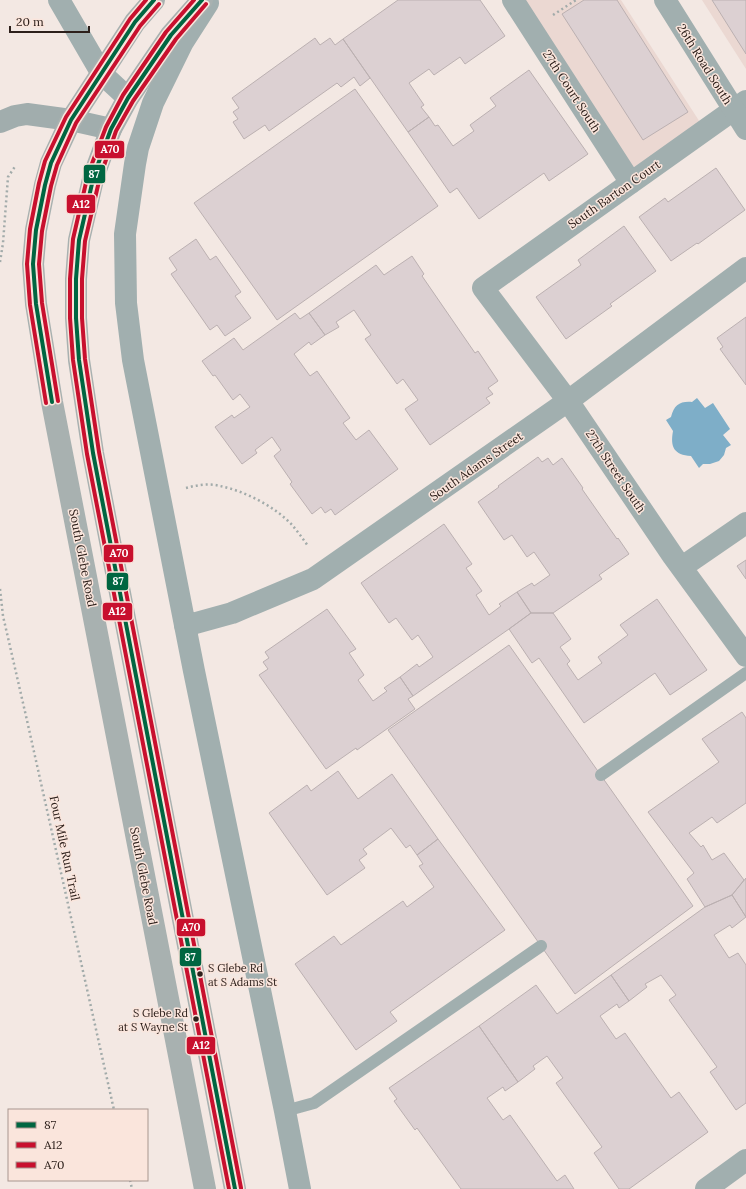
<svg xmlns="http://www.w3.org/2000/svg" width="746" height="1189" viewBox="0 0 746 1189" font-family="Lora,serif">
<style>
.commercial{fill:#ebd8d2}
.water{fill:#7eaec8}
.building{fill:#dcd0d2;stroke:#bbb0b1}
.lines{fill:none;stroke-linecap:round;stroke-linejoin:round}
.path{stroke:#a2abaa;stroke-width:2.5;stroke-dasharray:2 3;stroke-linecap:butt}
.service{stroke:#a1afaf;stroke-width:12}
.minor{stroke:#a1afaf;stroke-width:22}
.tertiary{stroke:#a1afaf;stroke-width:22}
.secondary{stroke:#a1adad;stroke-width:22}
.primary{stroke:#a8b1b0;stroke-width:22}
.bus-1-casing{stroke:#fae5dc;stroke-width:7}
.bus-2-casing{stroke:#fae5dc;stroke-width:7}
.bus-3-casing{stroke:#fae5dc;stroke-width:7}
.bus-1{stroke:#006641;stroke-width:4}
.bus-2{stroke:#c8102e;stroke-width:4}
.bus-3{stroke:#c8102e;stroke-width:4}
.bus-dot{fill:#2d201b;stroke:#fae5dc;stroke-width:1.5}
.labels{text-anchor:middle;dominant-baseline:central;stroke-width:3;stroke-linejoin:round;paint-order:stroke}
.bus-label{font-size:11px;fill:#2d201b;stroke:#fae5dc;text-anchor:start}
.street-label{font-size:12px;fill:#2d201b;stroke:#fae5dc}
.line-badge{stroke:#fae5dc;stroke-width:1.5}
.badge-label{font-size:11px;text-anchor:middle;font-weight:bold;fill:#fff}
</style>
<rect width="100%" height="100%" fill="#f3e8e3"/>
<path class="commercial" d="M513,0H621L705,130L631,183Z
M702,0H746V69Z"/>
<path class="water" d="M697,398L705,408L713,403L730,429L723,435L731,445L726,448L724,455L719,461L710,464H703L699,468L691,456C674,455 670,447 673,431L666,420L671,417C674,405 680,401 692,402Z"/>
<path class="building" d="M398,0H480L505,36L465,64L460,57L434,75L429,69L409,83L424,105L421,107L429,117L408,132L343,39Z
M584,0H617L688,112L643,140L562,14Z
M712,0H746V54Z
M315,38L320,45L330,38L335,45L343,39L370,78L360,86L354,77L341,87L337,83L269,131L265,125L244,139L233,122L238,119L233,112L239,108L232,98Z
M529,70L588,154L549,181L544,173L479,219L457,188L450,193L408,132L429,117L435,126L438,125L453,146L474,131L470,125L496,106L490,98Z
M355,89L438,206L277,320L194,203Z
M716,168L745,210L698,244L697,243L671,261L639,217L665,198L668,202Z
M624,226L656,271L610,304L612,306L566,339L536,297L581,265L578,260Z
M196,239L210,260L216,256L241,292L235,296L251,318L225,336L217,325L210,330L171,274L177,270L169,258Z
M412,256L424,274L422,276L475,353L478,351L498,381L488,388L493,394L486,398L490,403L430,445L405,409L418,400L403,379L397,384L365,339L371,335L354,310L336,322L339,327L325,335L309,313L376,265L384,275Z
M295,313L300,319L309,313L325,335L311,345L309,342L294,354L310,376L317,371L350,418L343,423L356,440L369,430L398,469L335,515L331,509L325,513L321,507L312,514L290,484L292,482L274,456L281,450L272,437L255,450L257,453L242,464L215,427L232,415L234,418L250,407L240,394L233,400L215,375L213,376L202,361L234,338L243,350Z
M746,317V385L720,349L723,347L717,338Z
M538,457L542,462L548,458L553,465L562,458L583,488L582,489L617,539L618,538L629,554L599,575L602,579L553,613H531L517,592L532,583L534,586L550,575L534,552L527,557L512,535L504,540L478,502L499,487L498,486Z
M444,524L472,564L466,568L482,591L476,595L489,615L501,606L499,604L517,592L531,613L509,629L413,696L400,677L417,664L419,667L433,657L418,635L412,640L396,618L389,623L361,583Z
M746,560V579L737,566Z
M657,599L707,670L670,695L655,673L584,723L539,658L532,663L509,629L531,613H553L571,639L560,647L570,661L567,664L578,680L602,663L598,657L628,635L620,625Z
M327,609L356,649L349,653L364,675L358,680L373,701L387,691L384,688L400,677L413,696L408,699L415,709L357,750L356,748L326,769L259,675L268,669L263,662L269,658L265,652Z
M509,645L693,906L575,994L388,730Z
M742,712L746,718V803L717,823L712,817L689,833L701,847L703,845L712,860L724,853L744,880L732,895L705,907L687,879L694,873L648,812L719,762L702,739Z
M338,771L358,799L392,774L438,839L417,855L410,845L406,848L391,828L363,849L367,854L359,860L365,868L327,895L269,813L307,785L311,791Z
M438,839L505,930L390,1012L397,1021L356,1050L295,964L334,936L341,945L403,901L407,907L434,887L419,866L423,864L417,855Z
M746,878V917L732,895Z
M732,895L746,917L732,928L730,925L714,935L729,958L738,953L746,965V1103L736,1110L710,1072L717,1067L669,1000L676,995L661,975L645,984L647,987L629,1001L611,975L705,907Z
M611,975L629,1001L619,1008L617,1004L600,1016L616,1039L625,1033L671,1098L679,1092L708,1132L629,1189H619L594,1153L602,1147L556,1083L563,1078L547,1056L533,1066L535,1069L518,1082L479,1026L536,985L557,1014Z
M479,1026L518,1082L505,1091L503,1087L487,1098L503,1120L510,1115L557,1181L565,1175L574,1189H461L417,1128L415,1130L394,1101L397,1099L389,1088Z"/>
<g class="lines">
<path class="path" d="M553,15L576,0
M0,262L3,243L8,177L16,165
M186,488C197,485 209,483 220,486C245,491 276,507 293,526C298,532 303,539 308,546
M0,589L3,616L26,716L114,1110
M130,1180L132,1189"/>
<path class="service" d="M601,775L746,673
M285,1111L314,1103L541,946"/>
<path class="minor" d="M59,0L102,74L128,98
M513,0L631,183
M208,3L183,42L153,103L138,148L135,164L125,234L126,303L133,360L194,671L285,1111L300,1189
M746,101L483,288L568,401L673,556L746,656
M682,567L746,523
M185,626L232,613L313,579L568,401L746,268
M706,1189L746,1160"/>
<path class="tertiary" d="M665,0L746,129"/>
<path class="secondary" d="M0,122L15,116L27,114L71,120L111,129"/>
<path class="primary" d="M154,0L135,22L71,120L51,163L45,185L36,230L33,264L36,304L52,402L205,1189
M202,0L171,35L128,98L111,129L94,175L79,240L76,279V318L79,360L93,453L235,1189"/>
<defs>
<path id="bus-1" d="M202,0L171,35L128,98L111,129L94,175L79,240L76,279V318L79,360L93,453L235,1189
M52,402L36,304L33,264L36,230L45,185L51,163L71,120L135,22L154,0"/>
<path id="bus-2" d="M194,0L166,32L123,95L106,127L88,174L73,239L70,279V318L73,360L87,454L229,1189
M58,401L42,303L39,264L42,231L51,186L57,165L76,123L140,26L159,4"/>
<path id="bus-3" d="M206,4L176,39L133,101L116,131L100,177L85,241L82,279V318L85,359L99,452L241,1188
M46,403L30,305L27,264L30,229L39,183L45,161L66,117L130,19L146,0"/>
</defs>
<use href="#bus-1" class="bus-1-casing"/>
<use href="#bus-2" class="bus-2-casing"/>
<use href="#bus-3" class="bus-3-casing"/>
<use href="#bus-1" class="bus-1"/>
<use href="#bus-2" class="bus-2"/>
<use href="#bus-3" class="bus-3"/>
</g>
<g class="bus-dot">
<circle cx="200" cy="974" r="3.5"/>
<circle cx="196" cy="1019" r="3.5"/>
</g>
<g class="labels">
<g class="bus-label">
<text x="208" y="968">S Glebe Rd<tspan x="208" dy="14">at S Adams St</tspan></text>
<text x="188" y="1013" text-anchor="end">S Glebe Rd<tspan x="188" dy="14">at S Wayne St</tspan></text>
</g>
<g class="street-label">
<text transform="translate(705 64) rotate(58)">26th Road South</text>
<text transform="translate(572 91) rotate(57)">27th Court South</text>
<text transform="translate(614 194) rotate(-35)">South Barton Court</text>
<text transform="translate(476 466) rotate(-35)">South Adams Street</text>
<text transform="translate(616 471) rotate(56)">27th Street South</text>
<text transform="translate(83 558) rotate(79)">South Glebe Road</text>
<text transform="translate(65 848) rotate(78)">Four Mile Run Trail</text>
<text transform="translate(144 876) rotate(79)">South Glebe Road</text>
</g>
</g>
<g class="line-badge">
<rect x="94" y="140" width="31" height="19" rx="4" fill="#c8102e"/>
<rect x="83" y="164" width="23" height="20" rx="4" fill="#006641"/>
<rect x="66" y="194" width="30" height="20" rx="4" fill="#c8102e"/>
<rect x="103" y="544" width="31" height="19" rx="4" fill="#c8102e"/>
<rect x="106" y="572" width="23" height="19" rx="4" fill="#006641"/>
<rect x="102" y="602" width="31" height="19" rx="4" fill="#c8102e"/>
<rect x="176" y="918" width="30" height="19" rx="4" fill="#c8102e"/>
<rect x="179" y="947" width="23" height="20" rx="4" fill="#006641"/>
<rect x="186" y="1036" width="30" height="19" rx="4" fill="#c8102e"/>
</g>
<g class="badge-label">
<text x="110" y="153">A70</text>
<text x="94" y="178">87</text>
<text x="81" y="208">A12</text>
<text x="119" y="557">A70</text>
<text x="118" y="585">87</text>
<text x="117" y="615">A12</text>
<text x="191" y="931">A70</text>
<text x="190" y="961">87</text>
<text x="201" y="1049">A12</text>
</g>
<rect x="8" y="1109" width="140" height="72" fill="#fae5dc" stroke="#a8968f"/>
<rect x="16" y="1122" width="20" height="6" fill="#006641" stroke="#a8968f"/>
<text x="44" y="1129" font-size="12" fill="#2d201b">87</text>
<rect x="16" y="1142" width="20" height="6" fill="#c8102e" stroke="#a8968f"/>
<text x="44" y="1149" font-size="12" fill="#2d201b">A12</text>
<rect x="16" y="1162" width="20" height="6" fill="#c8102e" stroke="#a8968f"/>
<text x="44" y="1169" font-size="12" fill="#2d201b">A70</text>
<path d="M10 26v6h79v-6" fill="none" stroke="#2d201b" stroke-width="2"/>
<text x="16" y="26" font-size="12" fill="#2d201b" stroke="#fae5dc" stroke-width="3" paint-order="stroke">20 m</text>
</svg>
